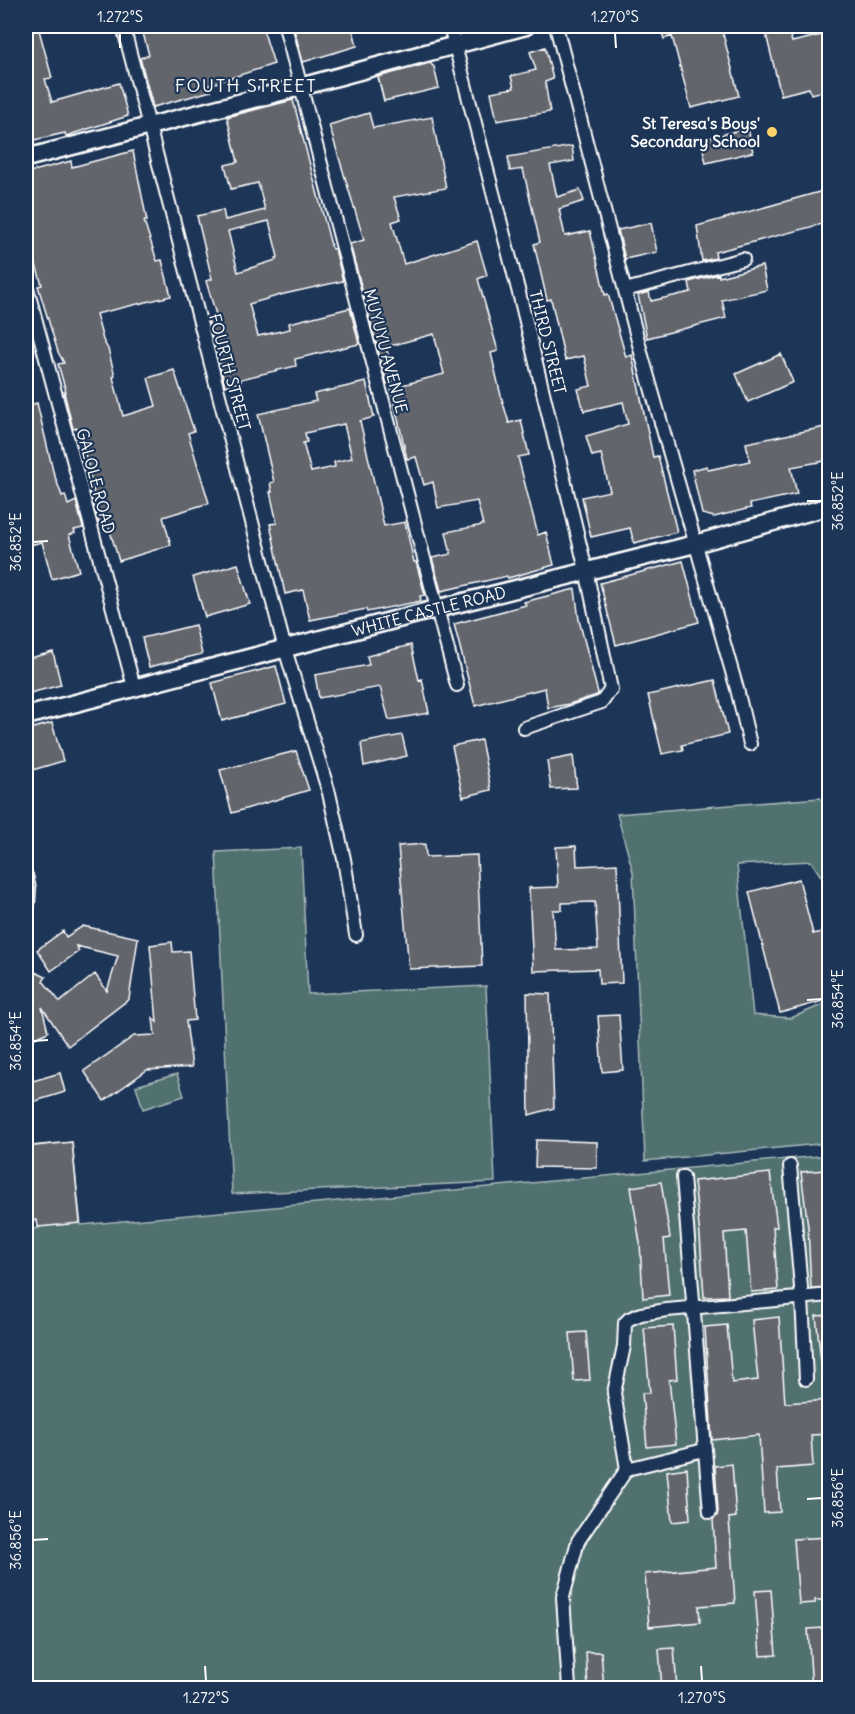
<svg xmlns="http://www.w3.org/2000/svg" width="855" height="1714" viewBox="0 0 855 1714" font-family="Delius,sans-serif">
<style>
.green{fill:#517171;stroke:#a8b8b8;stroke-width:1.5}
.building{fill:#62656c;stroke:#fff;stroke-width:1.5;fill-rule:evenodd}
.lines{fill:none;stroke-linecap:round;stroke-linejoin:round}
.street-casing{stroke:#fff;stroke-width:16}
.secondary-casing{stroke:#fff;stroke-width:21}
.street{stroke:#1d3557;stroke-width:12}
.secondary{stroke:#1d3557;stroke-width:16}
.ticks{fill:none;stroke:#fff;stroke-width:2}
.poi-dot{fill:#ffd166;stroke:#1d3557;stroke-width:2}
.labels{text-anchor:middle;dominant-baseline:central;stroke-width:4.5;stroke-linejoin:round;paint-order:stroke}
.poi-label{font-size:16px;font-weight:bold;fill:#fff;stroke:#1d3557;text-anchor:end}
.street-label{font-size:16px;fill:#fff;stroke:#1d3557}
.neighbourhood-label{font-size:18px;letter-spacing:1.5px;fill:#fff;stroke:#1d3557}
.neatline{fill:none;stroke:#fff;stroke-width:2}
.ticks-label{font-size:15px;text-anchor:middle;fill:#fff}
</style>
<rect width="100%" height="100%" fill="#1d3557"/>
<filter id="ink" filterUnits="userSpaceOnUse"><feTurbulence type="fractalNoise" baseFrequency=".0167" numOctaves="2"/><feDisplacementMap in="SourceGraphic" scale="12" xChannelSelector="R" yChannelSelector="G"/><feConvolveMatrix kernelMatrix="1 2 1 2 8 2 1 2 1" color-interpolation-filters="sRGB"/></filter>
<g filter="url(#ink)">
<path class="green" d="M820,798L829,808V889L811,861L737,865L753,1015L791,1018L829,1002V1143L645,1161L633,872L617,814Z
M301,848L308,994L486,986L495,1182L232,1194L216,852Z
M177,1074L184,1096L143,1109L136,1086Z
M72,1142L81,1225L829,1155V1688H26V1230L39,1228L29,1146Z"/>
<path class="building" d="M26,26H38L52,78L45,79L52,102L119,83L128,116L66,136L65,133L26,142Z
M141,26H262L274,64L209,85L211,91L153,107L140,58L149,55Z
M293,26H352L357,46L303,62Z
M660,26H721L739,96L691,108L672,36L664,39Z
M764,26H788L792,42L830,33V90L811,94L809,88L781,95Z
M545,47L553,79L545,82L550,112L497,121L491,92L514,88L511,76L536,70L530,52Z
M430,63L434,67L439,88L384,101L378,77Z
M293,100L332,249H335L343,281L284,294L249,304L258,336L290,329L289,323L350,308L359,344L295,359L296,366L241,379V382L225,386L220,365H221L208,320L217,318L206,281L212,279L197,216L223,210L225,220L265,210L258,183L231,189L225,165L238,162L227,117ZM269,221L278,257L276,258V260L238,272L228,231Z
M369,113L373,128L432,117L446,188L394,197L401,219L392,222L404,264L477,241L487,275L478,279L498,351L491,353L501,396L509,423L521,420L529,455L518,457L538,535L546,532L554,565L508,578L507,576L441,591L432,558L451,554L446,532L483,525L477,501L438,508L433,482L424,485L416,457L407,459L391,388L444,374L434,334L386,347L395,381L387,384L350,244L364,240L329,125Z
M748,128L753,152L706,163L701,140Z
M572,146L574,161L550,165L557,197L580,190L584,201L559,209L565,236L590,231L605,295L608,294L626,357L632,355L653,457L658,456L677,532L634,543L630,528L591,537L582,497L610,491L601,454L592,456L586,436L628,424L623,402L584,411L578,389L591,386L584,356L565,360L551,299L547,300L534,244L540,242L523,169L510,171L508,157Z
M133,151L147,221H144L157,261L162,260L171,296L96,314L103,340L108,349L115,376L113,377L123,416L156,406L148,378L174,370L194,431L188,433L209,503L163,517L171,545L119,561L107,521L99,523L91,495L94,494L88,465L77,428L73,429L64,392H66L58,364L64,363L58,352L44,306L38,286L42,285L26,231V173L71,161L72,167Z
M830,189V222L715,252L716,258L702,261L697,226Z
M651,223L657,252L625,259L618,230Z
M762,266L767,290L722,300L726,318L647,338L638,295L649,292L651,301L691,292L689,282L719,274V277Z
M781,354L793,382L748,402L736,374Z
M366,382L374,417L360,421L384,526L405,522L414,562H416L425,595L420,596L421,601L367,612L366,609L310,620L303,590L285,594L270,524L277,523L270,492H272L270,483L274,482L258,414L316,401L314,394ZM344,424L352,458L334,462L335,467L311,472L303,443L307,442L305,433Z
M37,403L53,471L62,496L65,495L68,505L76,501L83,528L74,530L75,533L69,535L79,571L52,579L42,542L26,546V406Z
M830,426V460L791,467L797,494L750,504L751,508L714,517L702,514L692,470L707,466L708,470L750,461L746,443Z
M683,561L699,622L616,645L600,583Z
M238,564L250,604L205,617L193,577Z
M575,589L579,620L598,693L597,695L569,704L548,708L545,688L475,706L454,624L526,605L524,602Z
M195,625L202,654L149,667L142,638Z
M411,645L419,680L422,679L429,713L389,720L380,687L319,698L315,675L369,665L367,656Z
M53,652L61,685L26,694V659Z
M276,666L286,704L222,721L212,683Z
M715,680L728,734L682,745L683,750L662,754L648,695Z
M52,723L63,761L26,772V730Z
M402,735L407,756L364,766L361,743Z
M481,740L491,790L463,797L452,746Z
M296,751L309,790L232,813L220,770Z
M573,756L577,788L551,789L547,761Z
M425,844L426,857L477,855L482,966L409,969L398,846Z
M576,846L577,866L617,864L622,983L599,984L598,969L533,971L529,888L558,887L556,847ZM595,902L598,949L556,950L553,910H562V903Z
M799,879L813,934L830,930V999L780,1013L749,892Z
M83,926L138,938L129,999L68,1046L42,1007L48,1032L26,1042V968L46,977L43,981L60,1002L95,974L107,991L118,956L76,946L79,951L51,971L37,950L63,931L66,937Z
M172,942L173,952L189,951L195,1020L186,1021L192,1067L147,1070L104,1101L84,1071L134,1036L155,1035L153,1018L157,1022L150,945Z
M527,993L550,994L554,1108L529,1115Z
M619,1015L623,1070L602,1072L598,1016Z
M60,1073L65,1092L26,1104V1083Z
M536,1140L597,1142V1168L535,1167Z
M72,1142L80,1223L38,1227L37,1220L26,1222V1147Z
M826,1170L830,1201V1287L811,1288L808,1227L801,1172Z
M770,1173L777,1227H773L778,1290L751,1292L746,1231L724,1233L728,1296L704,1297L700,1236L694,1181Z
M661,1182L670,1238L664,1239L669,1295L643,1298L640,1243L631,1187Z
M830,1315V1361H821L816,1316Z
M779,1317L785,1403L830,1400V1434L811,1435L813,1466L777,1469L780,1512L764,1513L759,1435L712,1440L705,1327L727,1325L732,1383L758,1380L752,1320Z
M673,1326L677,1379L669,1380L676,1444L647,1447L642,1393H650L644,1328Z
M586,1332L590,1380L574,1381L570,1333Z
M732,1464L736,1517L729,1518L735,1603L699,1606L700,1622L649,1627L645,1574L716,1567L713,1519L717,1516L718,1511L715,1466Z
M687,1468L690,1520L672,1522L667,1471Z
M830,1537V1600H815V1603L799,1604L794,1539Z
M771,1590L776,1655L760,1656L755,1591Z
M824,1628L828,1689H812L808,1629Z
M674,1648L677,1689H662L659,1649Z
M586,1652H601L604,1689H588Z"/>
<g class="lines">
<defs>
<path id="street" d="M123,26L285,649L329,793L344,859L356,935
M285,26L457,685
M450,26L521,301L586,570L611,689L602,702L524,728
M556,26L642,356L737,689L750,744
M26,284L134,687
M625,290L743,259
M26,875L29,889L28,905L26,907
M790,1166L802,1298L806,1379
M683,1177L710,1512
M627,1469L614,1393L624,1346L625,1323L629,1319L641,1314L667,1310L830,1295
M569,1688L563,1597L578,1541L627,1469L704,1450"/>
<g id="secondary">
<path d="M26,158L300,87L526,26"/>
<path id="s1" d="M26,716L436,609L695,544L830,506"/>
</g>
</defs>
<use href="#street" class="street-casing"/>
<use href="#secondary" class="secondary-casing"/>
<use href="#street" class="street"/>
<use href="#secondary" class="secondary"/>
</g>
</g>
<path class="ticks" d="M120,33V48M615,33L616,48M807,501H822M33,542L48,541M807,1000L822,999M33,1041L48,1040M807,1499L822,1498M33,1540L48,1539M205,1666L206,1681M701,1666L702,1681"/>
<circle class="poi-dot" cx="772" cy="132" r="6"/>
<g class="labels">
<g class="poi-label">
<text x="760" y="123">St Teresa's Boys'<tspan x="760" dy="18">Secondary School</tspan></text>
</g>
<g class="street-label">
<text transform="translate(548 342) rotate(76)">THIRD STREET</text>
<text transform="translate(386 351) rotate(75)">MUYUYU AVENUE</text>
<text transform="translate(230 372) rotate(75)">FOURTH STREET</text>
<text transform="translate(96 481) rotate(75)">GALOLE ROAD</text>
<text stroke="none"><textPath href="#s1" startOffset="416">WHITE CASTLE ROAD</textPath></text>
</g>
<g class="neighbourhood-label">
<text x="246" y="85">FOUTH STREET</text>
</g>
</g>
<rect width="855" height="1714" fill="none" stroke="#1d3557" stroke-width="66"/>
<rect x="33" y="33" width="789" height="1648" class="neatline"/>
<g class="ticks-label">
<text x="120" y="22">1.272°S</text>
<text x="615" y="22">1.270°S</text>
<text transform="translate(838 501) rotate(-90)" y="5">36.852°E</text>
<text transform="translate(16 542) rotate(-90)" y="5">36.852°E</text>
<text transform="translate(838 999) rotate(-90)" y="5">36.854°E</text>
<text transform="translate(16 1041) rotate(-90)" y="5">36.854°E</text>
<text transform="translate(838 1498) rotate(-90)" y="5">36.856°E</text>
<text transform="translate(16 1540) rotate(-90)" y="5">36.856°E</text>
<text x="206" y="1703">1.272°S</text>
<text x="702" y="1703">1.270°S</text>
</g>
</svg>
